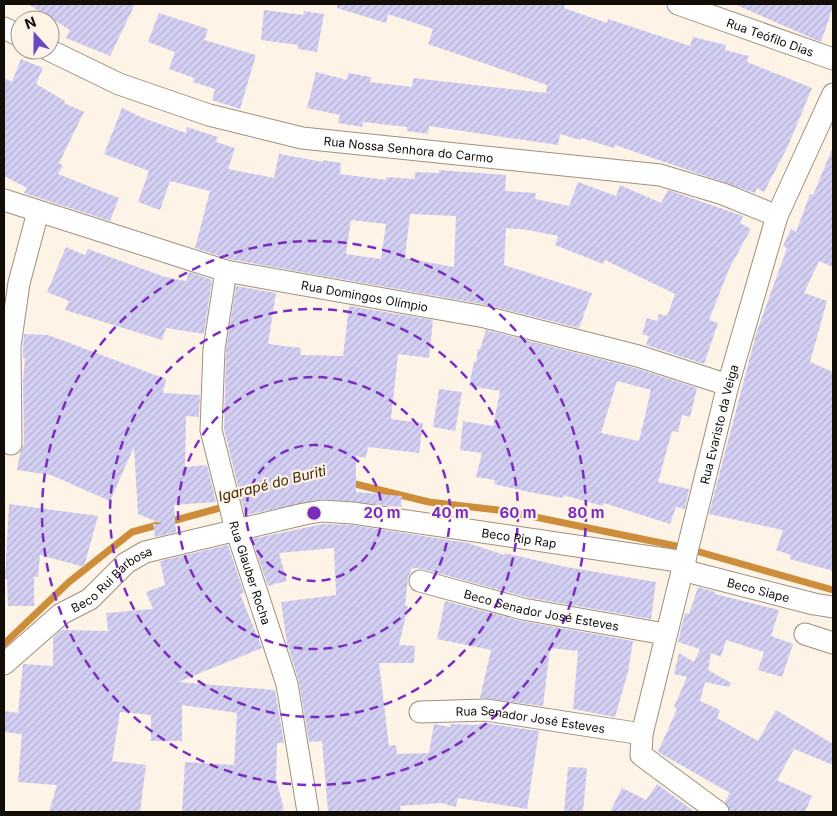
<svg xmlns="http://www.w3.org/2000/svg" width="837" height="816" viewBox="0 0 837 816" font-family="Inter,sans-serif">
<style>
.lines{fill:none;stroke-linecap:round;stroke-linejoin:round}
.stream{stroke:#ce8d3a;stroke-width:7}
.building{fill:url(#building-hatch);fill-rule:evenodd}
.minor-casing{stroke:#9f8f7e;stroke-width:23}
.minor{stroke:#fff;stroke-width:21}
.ring{fill:none;stroke:#7b2cbf;stroke-width:2.5;stroke-dasharray:9 6}
.labels{text-anchor:middle;dominant-baseline:central;stroke-width:4.5;stroke-linejoin:round;paint-order:stroke}
.street-label{font-size:12px;fill:#130d07;stroke:#fdf3e7}
.water-label{font-size:14px;font-style:italic;fill:#412703;stroke:#fdf3e7}
.centre{fill:#7b2cbf;stroke:#fdf3e7;stroke-width:2.5}
.ring-label{font-size:15px;text-anchor:middle;font-weight:bold;fill:#7b2cbf;stroke:#fdf3e7;stroke-width:4.5;stroke-linejoin:round;paint-order:stroke}
</style>
<defs>
<pattern id="building-hatch" width="6" height="6" patternUnits="userSpaceOnUse" patternTransform="scale(1.25)"><rect width="6" height="6" fill="#d3d0f4"/><path d="M-1 1l2-2M0 6l6-6M5 7l2-2" fill="none" stroke="#b4b1d0"/></pattern>
</defs>
<rect width="100%" height="100%" fill="#fdf3e7"/>
<g class="lines">
<path class="stream" d="M347,482L429,502L506,511L676,546
M696,551L833,590
M4,644L69,582L132,532L227,506"/>
</g>
<path class="building" d="M28,4H135L110,56L66,38L70,30Z
M337,4H565L564,8L607,23L608,19L690,46L693,37L726,45L725,50L749,56L747,62L812,88L788,146L764,192L757,188L755,193L615,145L614,148L581,138L580,140L560,134L558,145L429,126L428,134L407,131V127L363,122L362,127L338,123L340,115L307,108L316,72L347,80L348,73L371,77L370,82L412,87L413,78L546,93L547,85L428,44L433,29L388,14L386,23L337,8Z
M734,4H833V7L821,42Z
M264,10L303,15L304,11L324,14L317,52L298,49V45L261,40Z
M159,13L208,29L204,40L256,55L240,109L212,100L215,89L193,82L194,78L169,69L175,52L148,42Z
M21,59L43,68L36,84L65,101L64,103L84,112L59,163L63,166L58,174L119,198L110,221L24,193L27,188L4,176V78L12,82Z
M122,108L143,118L186,133L187,127L218,137L216,142L235,148L228,169L274,178L279,154L323,162V160L341,163L340,174L386,180V177L415,179V172L439,173V170L506,175L505,191L536,193L535,199L569,206L578,182L616,196L620,185L661,203L668,190L743,216L740,223L751,229L729,269L709,320L718,323L704,364L646,345L649,336L642,334L647,318L657,321L659,314L667,316L675,294L605,260L603,264L555,245L558,236L528,230L506,228L504,265L592,293L579,328L487,305L229,259L195,248L210,191L170,181L160,210L138,202L149,171L104,154ZM410,214L456,216L454,267L405,258ZM351,220L386,224L381,259L346,254Z
M833,147V267L819,261L804,293L827,301L810,362L833,372V571L790,559L791,555L776,550L783,530L709,514L756,334L787,248L783,246L791,229L796,232L810,194L813,195Z
M66,247L85,255L88,249L165,277L186,281L189,272L212,280L204,334L166,328L162,340L65,310L69,301L47,292Z
M236,286L276,293L268,344L301,348L300,355L343,356L349,306L433,320L429,358L398,354L391,419L423,423L419,453L368,447L366,458L356,456V492L402,496L401,507L323,499L245,515L224,429L226,350Z
M486,330L635,368L697,388L690,417L682,415L678,432L672,431L658,482L689,489L685,509L676,507L670,524L604,503L603,506L563,495V498L529,492L494,484L495,480L476,477L482,453L460,450L463,421L493,426L500,391L469,386L474,362H476L478,349H480ZM617,381L651,390L639,441L601,433Z
M24,334L48,335L166,379L163,393L200,395L199,417L186,416L185,467L207,465L216,502L174,505L176,532L155,537L153,524H162L138,514L134,447L110,501L51,475L17,470L20,453L24,444L23,380L25,358H23V347Z
M439,389L462,392L455,431L433,427Z
M9,504L98,516L84,567L40,555L38,577H34V606H8L7,579H5Z
M323,524L352,525L468,543L504,555L505,553L566,567L656,582L651,619L526,597L423,569L412,568L408,578L405,606H408L399,645L415,646L414,663H379L389,746L396,745L397,754L429,753L434,724L451,727V724L475,725L485,723L539,731L527,809L458,798L456,807L441,803L400,806L401,811L328,812L322,741L309,742L299,682L287,643L281,602L336,595L334,548L279,553L287,581L268,586L252,539Z
M228,545L244,593L240,594L262,648L178,682L275,690L284,743H277L276,778L284,810L274,812H182L185,762L234,765L237,713L182,705V741H151V715L120,712L112,761L146,765L140,812H49L57,785L18,782L22,734L4,732V711L18,713L23,664L53,666V638L61,630L108,631L106,613L153,609L146,592L165,585L160,561Z
M698,587L715,592V594L779,610L771,636L793,644L782,677L758,670L764,652L726,640L721,657L711,653L708,670L731,683L729,687L705,682L700,701L720,710L717,718L758,741L776,710L833,744V765L794,749L777,780L812,796L805,812H730L725,802L730,793L658,752L677,709L674,707L687,677L674,674L679,653L694,662L700,649L678,642L685,613L689,614Z
M445,601L521,621L633,641L628,672L615,717L573,709L578,651L550,648L543,706L480,698L491,650L437,639Z
M568,767L587,768L583,812H564Z
M657,784L695,812H610L622,788L646,800Z"/>
<g class="lines">
<defs>
<g id="minor">
<path id="s1" d="M678,4L833,59"/>
<path d="M4,28L20,36"/>
<path id="s2" d="M49,50L119,84L209,115L302,138L660,175L723,194L777,216"/>
<path id="s3" d="M4,200L226,271L485,317L638,356L728,385"/>
<path id="s4" d="M226,271L214,349L211,430L235,526L287,684L308,812"/>
<path d="M11,444L10,346L19,283L38,212"/>
<path id="s5" d="M682,570L814,604L833,607"/>
<path id="s6" d="M420,581L523,609L665,634"/>
<path d="M805,634L833,643"/>
<path id="s7" d="M4,664L61,614L90,599L126,563L145,552L304,514L322,511L353,513L685,562"/>
<path id="s8" d="M420,712L486,710L642,734"/>
<path id="s9" d="M718,812L641,755L642,734L728,385L777,216L833,94"/>
</g>
</defs>
<use href="#minor" class="minor-casing"/>
<use href="#minor" class="minor"/>
</g>
<g class="ring">
<circle cx="314" cy="513" r="68"/>
<circle cx="314" cy="513" r="136"/>
<circle cx="314" cy="513" r="204"/>
<circle cx="314" cy="513" r="272"/>
</g>
<g class="labels">
<g class="street-label">
<text stroke="none"><textPath href="#s1" startOffset="98">Rua Teófilo Dias</textPath></text>
<text stroke="none"><textPath href="#s2" startOffset="376">Rua Nossa Senhora do Carmo</textPath></text>
<text stroke="none"><textPath href="#s3" startOffset="374">Rua Domingos Olímpio</textPath></text>
<text stroke="none"><textPath href="#s9" startOffset="436">Rua Evaristo da Veiga</textPath></text>
<text stroke="none"><textPath href="#s7" startOffset="562">Beco Rip Rap</textPath></text>
<text stroke="none"><textPath href="#s4" startOffset="308">Rua Glauber Rocha</textPath></text>
<text stroke="none"><textPath href="#s7" startOffset="138">Beco Rui Barbosa</textPath></text>
<text stroke="none"><textPath href="#s5" startOffset="79">Beco Siape</textPath></text>
<text stroke="none"><textPath href="#s6" startOffset="125">Beco Senador José Esteves</textPath></text>
<text stroke="none"><textPath href="#s8" startOffset="111">Rua Senador José Esteves</textPath></text>
</g>
<g class="water-label">
<text transform="translate(272 483) rotate(-14)">Igarapé do Buriti</text>
</g>
</g>
<circle cx="314" cy="513" r="8" class="centre"/>
<g class="ring-label">
<text x="382" y="518">20 m</text>
<text x="450" y="518">40 m</text>
<text x="518" y="518">60 m</text>
<text x="586" y="518">80 m</text>
</g>
<rect width="837" height="816" fill="none" stroke="#130d07" stroke-width="10"/>
<g transform="translate(35 35) rotate(339)"><circle r="24" fill="#fdf3e7" stroke="#9f978d"/>
<path d="M0-4L9 19L0 12L-9 19Z" fill="#6749c1"/>
<text y="-8" font-size="14" font-weight="bold" text-anchor="middle" fill="#130d07">N</text>
</g>
</svg>
